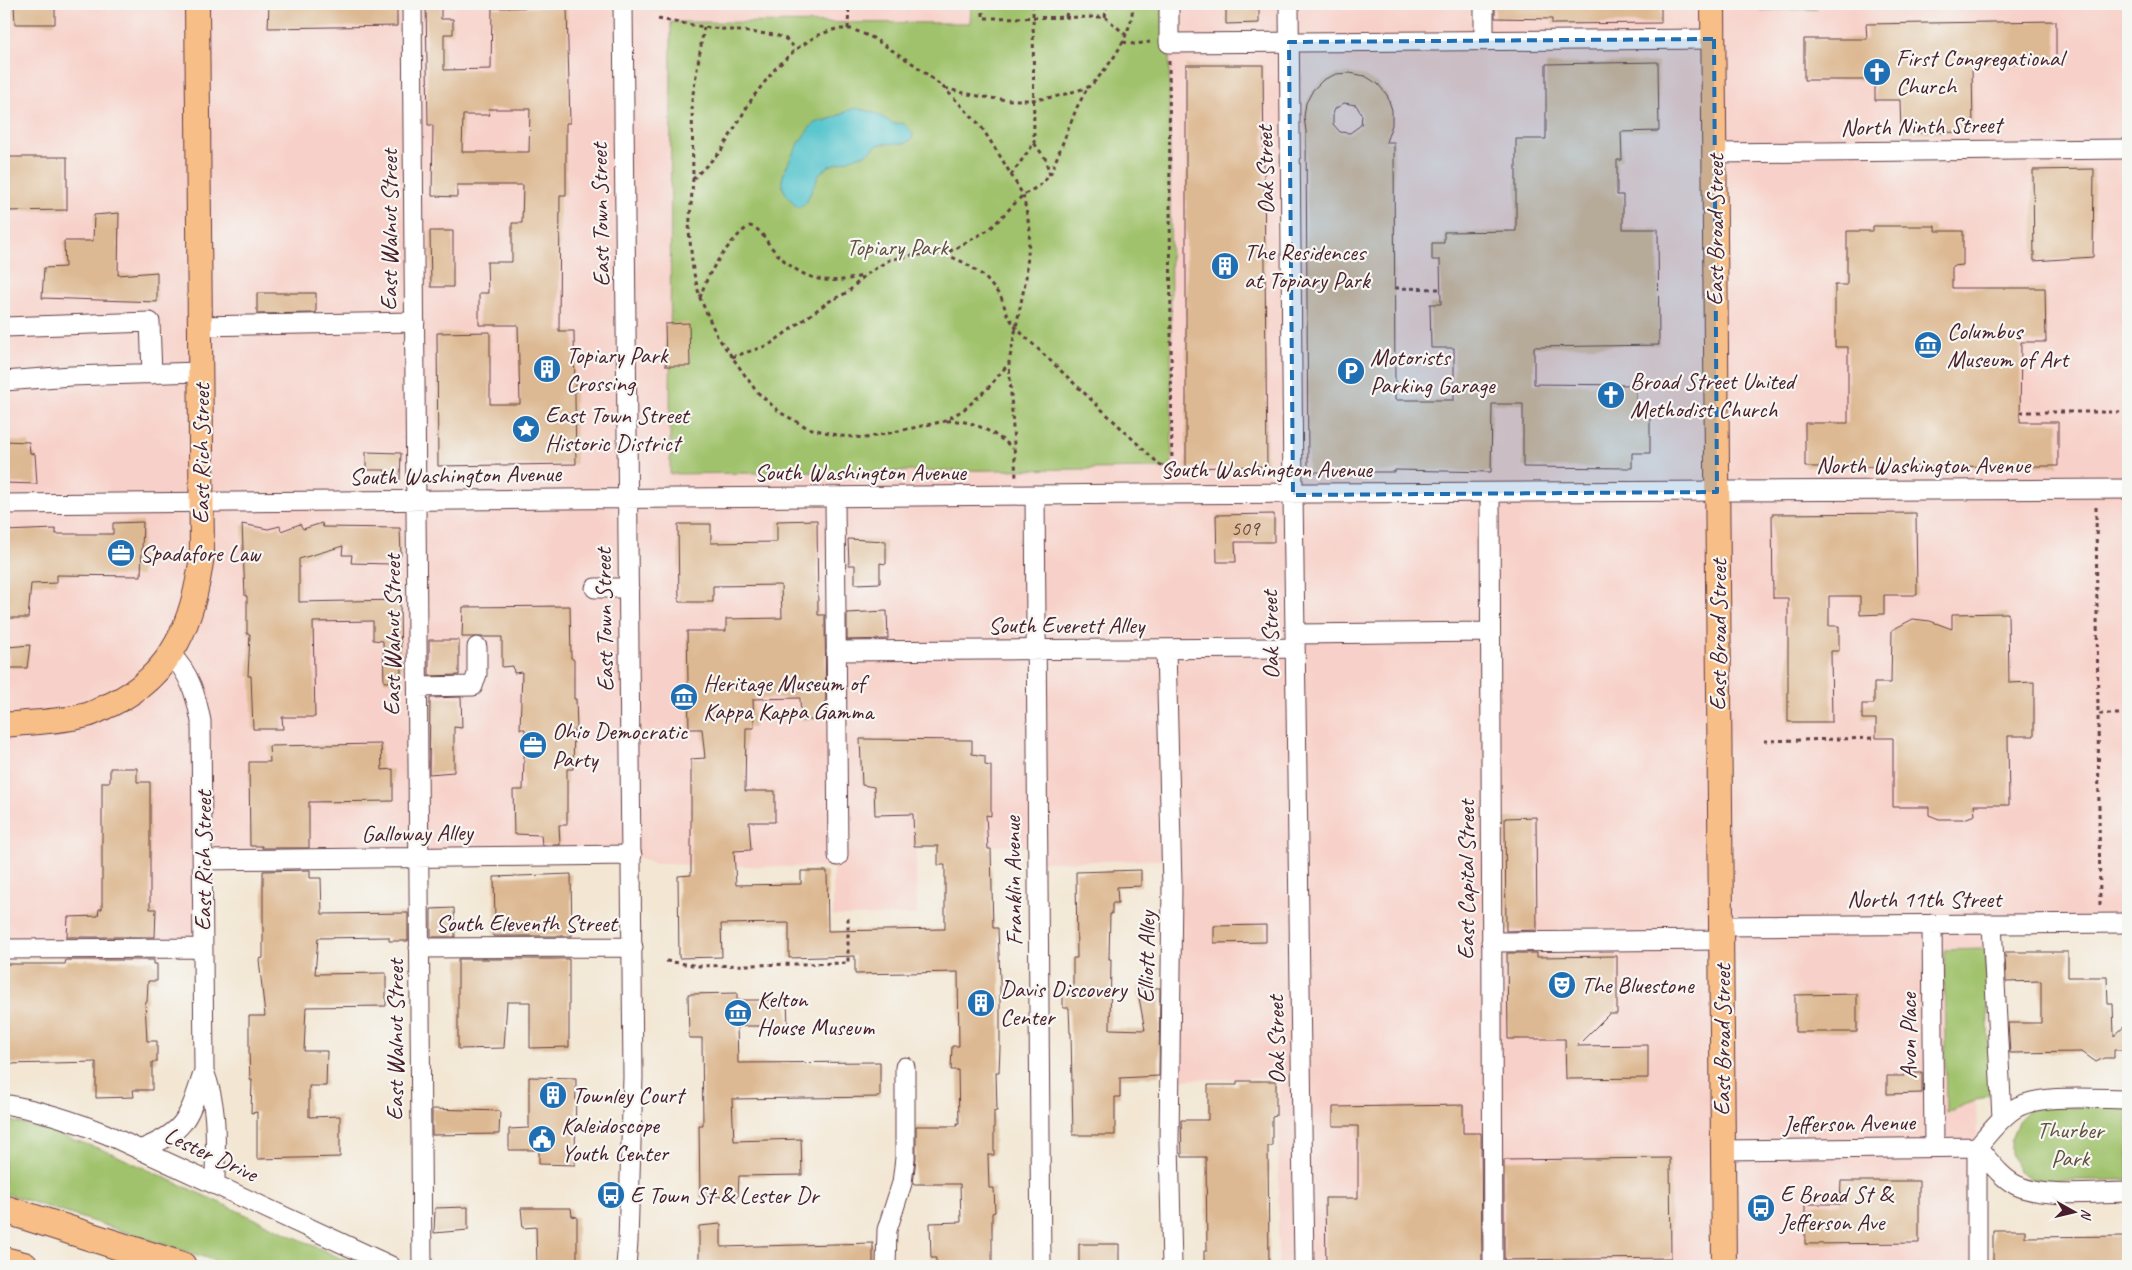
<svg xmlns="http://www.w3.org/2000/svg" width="2132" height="1270" viewBox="0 0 2132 1270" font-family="Caveat,sans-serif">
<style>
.built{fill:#f7d1c9}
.green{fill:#a0c26c;stroke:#75704c}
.water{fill:#58c6cd;stroke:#51727c}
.building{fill:#ddb993;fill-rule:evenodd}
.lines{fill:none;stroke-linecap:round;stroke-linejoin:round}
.minor-casing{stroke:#633d44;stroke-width:21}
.major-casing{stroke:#633d44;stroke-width:26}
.highway-casing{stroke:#633d44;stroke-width:30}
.path{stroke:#633d44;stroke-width:3;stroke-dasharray:4 4;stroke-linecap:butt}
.minor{stroke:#fff;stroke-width:19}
.major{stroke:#f7be87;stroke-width:24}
.highway{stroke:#f7be87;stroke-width:28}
.marked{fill:#1f6fb2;fill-opacity:0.2;stroke:#1f6fb2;stroke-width:4;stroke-dasharray:10 6;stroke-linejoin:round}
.labels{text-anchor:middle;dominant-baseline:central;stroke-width:4.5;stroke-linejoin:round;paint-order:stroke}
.number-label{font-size:21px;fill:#6f4645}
.poi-label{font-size:24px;fill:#4a1f2b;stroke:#f6f6f2;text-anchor:start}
.street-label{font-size:24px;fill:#4a1f2b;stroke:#f6f6f2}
.park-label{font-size:24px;fill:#64503e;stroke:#f6f6f2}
</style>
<rect width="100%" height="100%" fill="#f6f6f2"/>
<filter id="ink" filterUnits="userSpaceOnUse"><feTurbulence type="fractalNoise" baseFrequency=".02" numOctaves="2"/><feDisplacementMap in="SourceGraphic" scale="10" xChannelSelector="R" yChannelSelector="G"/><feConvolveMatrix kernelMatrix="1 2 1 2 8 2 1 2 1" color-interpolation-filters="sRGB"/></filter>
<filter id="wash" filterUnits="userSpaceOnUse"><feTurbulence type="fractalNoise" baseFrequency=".0096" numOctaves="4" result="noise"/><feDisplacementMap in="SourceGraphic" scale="20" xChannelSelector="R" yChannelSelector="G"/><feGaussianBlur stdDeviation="1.12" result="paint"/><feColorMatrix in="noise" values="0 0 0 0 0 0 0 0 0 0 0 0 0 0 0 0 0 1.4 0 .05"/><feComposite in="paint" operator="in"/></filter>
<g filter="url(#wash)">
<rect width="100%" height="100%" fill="#f3e7d4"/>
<path class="built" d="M4,4H2128V926L1996,927L1947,1113L1976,1100L1981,1266H1278L1279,1078L1166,1080L1164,860L1040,862L1039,846H916L917,915L833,916V868L655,864L633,855L207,861L205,955L4,957Z"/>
<path class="green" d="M971,4H1169L1172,470L1167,468L670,474L671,22L970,23Z
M1760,4H1816V9L1760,10Z
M1986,949L1990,1094L1946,1113L1944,950Z
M2032,1107H2128V1180H2033L2018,1170L2011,1153V1140L2018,1121Z
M4,1119L43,1129L109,1152L358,1266H231L4,1193Z"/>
<path class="water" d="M855,108L873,112L894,124L903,123L913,133L912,139L906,143L880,144L866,154L829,166L820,173L806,203L797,208C791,200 781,191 782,181C782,171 806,128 815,123C819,121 825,121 830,119C839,116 845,111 855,108Z"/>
<g id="blocks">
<path class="building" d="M14,4H55V24H15Z
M269,4H397V26L268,28Z
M426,4H441V19H453V34H444V70L491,69L492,8L567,7L570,123H566V195H560L559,331H574L576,464L438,466L437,333L490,332V404H520L518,325H479V293H488L487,262H512V223H522L523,185H457V197L432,196L433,125H428ZM488,109H530L529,152H462L463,115H490Z
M1226,4H1259V23L1226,24Z
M1495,4H1661V23L1552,24V19L1495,18Z
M2056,21V63L1972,64L1973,132L1901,133L1900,100H1875V80H1804V39H1867L1866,24Z
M1658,62L1659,131L1621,132L1622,160H1617V195H1623V229H1658L1659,345L1534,347V384L1636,385V406H1650V453H1632V468L1523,467V404H1492L1491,472L1395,470V472H1308L1306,131L1304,117L1306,103L1313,90L1323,80L1336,74L1350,73L1365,76L1378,84L1387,95L1392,110V125L1386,142H1394L1395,400H1454V348H1431L1430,304H1441L1440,260H1432V243H1444V232L1516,231V139H1546V64ZM1344,103L1356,105L1362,115L1361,125L1350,133L1340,132L1333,124V114L1335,109Z
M1186,65H1263L1267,466L1186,468Z
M4,157H67V210L4,211Z
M2094,169L2093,257L2034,261L2033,170Z
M119,213L118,275L157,272V302L42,298L44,268L65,267L64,241H93L94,215Z
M1873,226H1935V231H1963V265L1952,266V288H2045L2046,342H2021L2020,422H2058V466L1805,467V423H1848V347H1835V285H1847V231H1873Z
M430,231H453V287H431Z
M257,293H316V313L257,314Z
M689,323L690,366H666L665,324Z
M4,441L29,442L30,453L35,454L37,484L4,483Z
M366,452L401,453L400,480L384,479L385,470H366Z
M1916,513L1917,595H1884V614L1860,615V596H1829V626H1839V651H1831L1832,722H1788V598H1773L1772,514Z
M1274,514V542H1235L1236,562H1217L1216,515Z
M817,520L818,615H825L826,720H801L800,698L753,699L754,728H746L745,791H775V822H749L751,850L734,851L736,885L801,884V871H827L828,931L945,929V865H938V846H914L913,814L875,815L874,787L862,785L860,739L972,740V754L985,756V765L991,766V816L986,815L988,849H991L993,928H998L1000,980V1048L999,1072H996L997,1111H994V1155H988L989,1188H994L995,1212L992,1213V1266H936V1258H931L930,1223L961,1222L960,1184H913L916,1158V1126H957V1123H959L958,1070H951L952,1046H959L958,972L855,974V956L789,958V923L721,924L722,957L679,958L678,876L691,875V759L705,758L702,729H689L687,631H726V619L782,618L781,585L713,586V602H679L678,524H711V543L777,542V521Z
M143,522L141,576L57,575V583L31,584L28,618H8L4,559V531L56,529V534H113V523Z
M322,523L323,527L400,528L401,556L391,555L390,564L351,563L352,555H342L343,546L299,559V602L400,600L401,681L384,682L383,641L373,640V621L313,622L315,717H282L283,729H253L251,676H248L250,634H247V596H245L242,524L268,529L280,526L281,531L300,524L303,529Z
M848,539L886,541V564L880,563V583L855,584V565H849Z
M570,606L571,658L574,660V699H576L577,729H574L573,769H567V825H559L560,845H542L541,835L514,834L513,790H523L525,729H520L522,672L514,673L513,666L502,667V637H462L463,607Z
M887,611L888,639L847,640V613Z
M2008,613L2009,683L2034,682V736H2008L2009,805H1974L1975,815L1964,819H1939L1929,815V807H1893V738H1876V719H1862V704H1874V683H1891L1892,630L1913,619L1930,621L1952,629V614Z
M429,640H459V675L429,676Z
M30,645L27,668H10L8,647Z
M461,697L462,728L454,727V772L429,774L430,698Z
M381,744L382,770L393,769V801L309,802V848H262V846H250L249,762H270L269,746Z
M110,768H137V782H150V909H156L155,937H67L68,917L98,916L99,909H102V782H110Z
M1536,817L1537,930L1506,931L1505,818Z
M310,870V878H321L322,914L408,913V941H389V937L318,938L315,974L386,973V1006L306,1007L304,1051H327L326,1086H309V1117L340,1116V1157L257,1159V1112L251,1113L252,1080H250L249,1051V1016H265L259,959L263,958V871Z
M1141,870V886L1117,887L1118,903H1112V914H1110L1109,959H1111L1110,1029L1145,1030L1137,987L1160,988L1159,1076L1120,1078V1097H1115V1135H1073L1071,1033H1070L1069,1008H1063V990H1073V958H1077L1076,872Z
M571,874L572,936H493V919H495L494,877Z
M454,908L455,937H431V909Z
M1266,925V942L1214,943V926Z
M2005,952H2068V977H2107L2108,1004H2113L2114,1036L2128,1023V1050H2114V1058H2104L2096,1062L2082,1052L2010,1053L2008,1023H2041V981L2006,982Z
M1507,953H1537V957L1617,956V1014H1609L1577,1046L1648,1045V1078L1566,1079L1565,1039H1508Z
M458,959H569V1047L530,1048V1002H507L504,1048L458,1049Z
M66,960H154V964H157V981H148L147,1002H145L147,1041H157V1062H152V1090H133L134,1097L96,1098V1062L7,1064L4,1018L6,964H65Z
M737,993V1000H787L788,1026H737L738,1063L880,1062V1097L732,1099L734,1141L801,1139L802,1175L739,1176L738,1196L700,1197L699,1125H703L702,1038H689L688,994Z
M1857,994V1032H1795V995Z
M1904,1073H1922V1093L1887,1094V1076H1904Z
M529,1077L576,1078L575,1165L539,1164V1150H509V1129L529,1128Z
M1237,1081H1276V1116L1272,1117V1146H1268L1269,1266H1204V1251H1207L1206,1157H1182L1181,1120H1208V1085H1237Z
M1463,1105V1133H1481L1482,1266H1326L1325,1198H1358V1126H1333V1107Z
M432,1109L500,1111L499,1134L432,1135Z
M1670,1158L1671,1258L1504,1260V1160Z
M1841,1181H1919V1243L1805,1244V1204H1840Z
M468,1207V1230L434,1233L435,1208Z
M521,1208H571L572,1216L577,1217V1266H537L536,1227L523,1228Z
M721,1224V1247L873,1243V1265L699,1266V1226Z
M1993,1230H2025V1237L2128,1236V1266H1993Z
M1079,1244H1119V1265L1079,1266Z"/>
</g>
</g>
<g filter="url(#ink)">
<use href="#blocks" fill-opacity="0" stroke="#633d44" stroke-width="1"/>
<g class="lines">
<defs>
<path id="minor" d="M412,4L422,1266
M623,4L633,1077L628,1242L626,1266
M1169,4V43L1714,39
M1289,4L1293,495L1304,1266
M1484,4V41
M1714,153L2128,149
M200,326L415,322
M4,327L150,322L152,374
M4,381L71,376L200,372
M1490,493L1493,1266
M1035,495L1041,1266
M835,497L838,856
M4,504L1140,494L2128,489
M595,588H629
M1295,634L1490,632
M1166,649L1172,885L1169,1143L1172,1266
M836,651L1295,648
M418,687L473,686L477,674V647
M203,860L632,855
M1932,924L1934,1147
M1992,924L2002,1118
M1721,926L2128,923
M1491,942L1721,940
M419,948L633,947
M4,949L203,948
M204,1071C219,1110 215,1143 215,1183
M4,1104C40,1110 72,1120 106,1134L391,1266
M1977,1147C1989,1133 1999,1119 2014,1109C2038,1093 2099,1099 2128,1099
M1977,1147V1266
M142,1149C188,1131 189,1115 204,1071L201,721C196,696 190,673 171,655
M1723,1150L1977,1147C1989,1160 2000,1177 2016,1185C2043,1199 2097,1192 2128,1192
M886,1266L887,1230L902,1183L905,1158V1067"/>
<path id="major" d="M1713,4L1724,1266
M4,725C31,722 61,722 87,715C95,713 104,707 112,704C174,674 194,619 202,555L197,4"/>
<path id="highway" d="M4,1209L182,1266
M4,1261L24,1266"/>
</defs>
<use href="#minor" class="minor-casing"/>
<use href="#major" class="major-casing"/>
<use href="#highway" class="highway-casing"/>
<path class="path" d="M983,4V18L1105,17L1126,35
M1033,4L1034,143
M1066,17L1068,4
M1105,17L1107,4
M658,19L704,27L776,35L786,39L796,49
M704,27L692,100L693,179L689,231L693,270L700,298L717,336L757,392L781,413L808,428L841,436L866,438L945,421L966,408L989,387L1009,363
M848,29L849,4
M1123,42L1134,44L1150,42
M1169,61L1172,475
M945,88C987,100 1030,106 1072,92C1078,90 1085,89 1090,86C1098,79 1105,69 1112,60C1124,42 1132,25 1133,4
M1011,175L1034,143L1045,158L1050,175
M693,179L721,151L753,97L775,69L796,49L818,35L836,29H852L873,38L915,65L944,88L980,125L1000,156L1023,195L1030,230L1026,278L1009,362L1016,478
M945,254L965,263L984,276L1001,297L1007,314L1016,328L1160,465L1172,470
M1395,288L1440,289
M700,298C707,275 717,260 732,242C738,236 742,230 750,226C760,228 765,239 771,247C798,278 823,287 862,276
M732,357L769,345L828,302L848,292L864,276L889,260L913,255L945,254L990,229L1023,195L1039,186L1050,175L1077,107L1088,87
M2020,412H2128
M947,421C972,419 993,432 1013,448
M2096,507L2098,714
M1764,741L1876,738
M2100,905L2098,714H2128
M666,961L699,966L848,963V917"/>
<use href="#minor" class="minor"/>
<use href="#major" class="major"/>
<use href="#highway" class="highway"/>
</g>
</g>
<path class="marked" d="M1714,39L1717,492L1293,495L1289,42Z"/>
<defs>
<symbol id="church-disc" viewBox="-11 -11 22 22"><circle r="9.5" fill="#1f6fb2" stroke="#f6f6f2"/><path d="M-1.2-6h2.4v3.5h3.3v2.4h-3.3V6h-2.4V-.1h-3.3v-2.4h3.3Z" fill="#fff"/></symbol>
<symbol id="building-disc" viewBox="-11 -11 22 22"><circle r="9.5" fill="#1f6fb2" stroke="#f6f6f2"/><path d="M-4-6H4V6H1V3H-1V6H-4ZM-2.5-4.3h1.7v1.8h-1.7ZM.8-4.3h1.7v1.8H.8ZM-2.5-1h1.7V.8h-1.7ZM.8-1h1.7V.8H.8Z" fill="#fff"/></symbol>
<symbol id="museum-disc" viewBox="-11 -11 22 22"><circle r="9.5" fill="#1f6fb2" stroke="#f6f6f2"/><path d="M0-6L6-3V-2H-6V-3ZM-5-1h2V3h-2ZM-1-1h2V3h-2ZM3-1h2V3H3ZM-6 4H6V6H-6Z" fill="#fff"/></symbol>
<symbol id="parking-disc" viewBox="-11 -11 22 22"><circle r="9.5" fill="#1f6fb2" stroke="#f6f6f2"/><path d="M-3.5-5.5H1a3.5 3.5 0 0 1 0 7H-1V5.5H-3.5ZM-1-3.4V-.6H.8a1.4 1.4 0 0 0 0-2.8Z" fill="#fff"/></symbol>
<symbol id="sight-disc" viewBox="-11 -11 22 22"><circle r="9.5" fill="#1f6fb2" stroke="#f6f6f2"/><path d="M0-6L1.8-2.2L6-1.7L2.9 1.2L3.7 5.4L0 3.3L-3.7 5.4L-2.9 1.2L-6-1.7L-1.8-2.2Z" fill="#fff"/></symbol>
<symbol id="office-disc" viewBox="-11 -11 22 22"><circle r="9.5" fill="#1f6fb2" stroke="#f6f6f2"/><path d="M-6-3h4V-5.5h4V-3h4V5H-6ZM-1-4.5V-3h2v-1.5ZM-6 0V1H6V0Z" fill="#fff"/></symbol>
<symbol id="theatre-disc" viewBox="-11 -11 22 22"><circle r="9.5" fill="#1f6fb2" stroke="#f6f6f2"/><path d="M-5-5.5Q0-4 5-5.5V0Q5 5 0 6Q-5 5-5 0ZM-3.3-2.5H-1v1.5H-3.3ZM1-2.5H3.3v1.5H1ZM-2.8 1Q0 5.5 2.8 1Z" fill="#fff"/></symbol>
<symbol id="civic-disc" viewBox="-11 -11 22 22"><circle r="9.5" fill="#1f6fb2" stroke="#f6f6f2"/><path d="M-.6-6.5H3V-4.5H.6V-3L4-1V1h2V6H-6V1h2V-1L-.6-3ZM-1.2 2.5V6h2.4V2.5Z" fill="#fff"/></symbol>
<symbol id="bus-disc" viewBox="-11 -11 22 22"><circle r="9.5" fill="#1f6fb2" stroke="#f6f6f2"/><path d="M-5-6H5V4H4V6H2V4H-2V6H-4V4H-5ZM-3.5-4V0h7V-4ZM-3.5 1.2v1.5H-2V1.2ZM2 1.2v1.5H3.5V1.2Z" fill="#fff"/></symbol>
</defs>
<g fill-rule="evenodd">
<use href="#church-disc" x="1861" y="56" width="32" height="32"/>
<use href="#building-disc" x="1209" y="250" width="32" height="32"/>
<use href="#museum-disc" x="1912" y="329" width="32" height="32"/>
<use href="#building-disc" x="531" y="353" width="32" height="32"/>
<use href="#parking-disc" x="1335" y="355" width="32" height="32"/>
<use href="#church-disc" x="1595" y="379" width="32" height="32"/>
<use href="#sight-disc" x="510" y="413" width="32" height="32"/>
<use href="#office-disc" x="105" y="537" width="32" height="32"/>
<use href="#museum-disc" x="668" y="681" width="32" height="32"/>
<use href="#office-disc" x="517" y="729" width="32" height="32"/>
<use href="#theatre-disc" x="1546" y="969" width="32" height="32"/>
<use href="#building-disc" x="965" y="987" width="32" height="32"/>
<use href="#museum-disc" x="722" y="997" width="32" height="32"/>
<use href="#building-disc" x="537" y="1079" width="32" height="32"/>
<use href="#civic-disc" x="526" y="1123" width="32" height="32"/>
<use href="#bus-disc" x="595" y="1179" width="32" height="32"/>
<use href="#bus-disc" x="1745" y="1192" width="32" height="32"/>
</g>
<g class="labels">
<g class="number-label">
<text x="1245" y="528">509</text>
</g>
<g class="poi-label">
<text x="1896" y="58">First Congregational<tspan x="1896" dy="28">Church</tspan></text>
<text x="1244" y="252">The Residences<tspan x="1244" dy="28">at Topiary Park</tspan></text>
<text x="1947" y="331">Columbus<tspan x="1947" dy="28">Museum of Art</tspan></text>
<text x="566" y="355">Topiary Park<tspan x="566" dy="28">Crossing</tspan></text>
<text x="1370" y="357">Motorists<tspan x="1370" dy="28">Parking Garage</tspan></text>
<text x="1630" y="381">Broad Street United<tspan x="1630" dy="28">Methodist Church</tspan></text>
<text x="545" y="415">East Town Street<tspan x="545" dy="28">Historic District</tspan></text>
<text x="140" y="553">Spadafore Law</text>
<text x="703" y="683">Heritage Museum of<tspan x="703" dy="28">Kappa Kappa Gamma</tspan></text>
<text x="552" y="731">Ohio Democratic<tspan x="552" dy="28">Party</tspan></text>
<text x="1581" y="985">The Bluestone</text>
<text x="1000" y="989">Davis Discovery<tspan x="1000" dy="28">Center</tspan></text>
<text x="757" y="999">Kelton<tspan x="757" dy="28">House Museum</tspan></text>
<text x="572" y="1095">Townley Court</text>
<text x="561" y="1125">Kaleidoscope<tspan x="561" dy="28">Youth Center</tspan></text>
<text x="1780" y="1194">E Broad St &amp;<tspan x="1780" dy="28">Jefferson Ave</tspan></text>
<text x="630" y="1195">E Town St &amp; Lester Dr</text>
</g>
<g class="street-label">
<text transform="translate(1921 126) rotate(-1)">North Ninth Street</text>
<text transform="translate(1265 170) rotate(-91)">Oak Street</text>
<text transform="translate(600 215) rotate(-91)">East Town Street</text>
<text transform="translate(389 230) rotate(-90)">East Walnut Street</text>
<text transform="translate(1715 230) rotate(-90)">East Broad Street</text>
<text transform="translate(201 454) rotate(-90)">East Rich Street</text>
<text x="1923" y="465">North Washington Avenue</text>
<text x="1266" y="469">South Washington Avenue</text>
<text x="860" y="472">South Washington Avenue</text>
<text transform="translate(455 475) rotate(-1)">South Washington Avenue</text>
<text transform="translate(604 620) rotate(-91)">East Town Street</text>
<text x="1066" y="625">South Everett Alley</text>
<text transform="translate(392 635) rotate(-90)">East Walnut Street</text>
<text transform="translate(1270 635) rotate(-91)">Oak Street</text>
<text transform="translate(1718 635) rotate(-90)">East Broad Street</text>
<text transform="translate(417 833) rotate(-1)">Galloway Alley</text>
<text transform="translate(203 861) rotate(-90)">East Rich Street</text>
<text transform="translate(1466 880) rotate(-90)">East Capital Street</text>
<text transform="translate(1013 881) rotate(-91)">Franklin Avenue</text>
<text x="1924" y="899">North 11th Street</text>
<text x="526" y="923">South Eleventh Street</text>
<text transform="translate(1146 957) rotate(-89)">Elliott Alley</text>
<text transform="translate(1908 1036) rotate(-90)">Avon Place</text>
<text transform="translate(395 1040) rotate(-90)">East Walnut Street</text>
<text transform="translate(1276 1040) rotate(-91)">Oak Street</text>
<text transform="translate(1722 1040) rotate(-90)">East Broad Street</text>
<text transform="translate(1849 1123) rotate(-1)">Jefferson Avenue</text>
<text transform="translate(211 1154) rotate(25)">Lester Drive</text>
</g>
<g class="park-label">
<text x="897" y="247">Topiary Park</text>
<text x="2070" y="1130">Thurber<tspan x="2070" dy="28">Park</tspan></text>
</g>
</g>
<rect width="2132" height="1270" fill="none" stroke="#f6f6f2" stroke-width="20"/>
<g transform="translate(2074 1212) rotate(98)" stroke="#f6f6f2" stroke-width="4" paint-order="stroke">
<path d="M0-4L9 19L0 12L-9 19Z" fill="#4a1f2b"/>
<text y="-8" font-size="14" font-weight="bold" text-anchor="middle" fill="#4a1f2b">N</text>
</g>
</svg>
